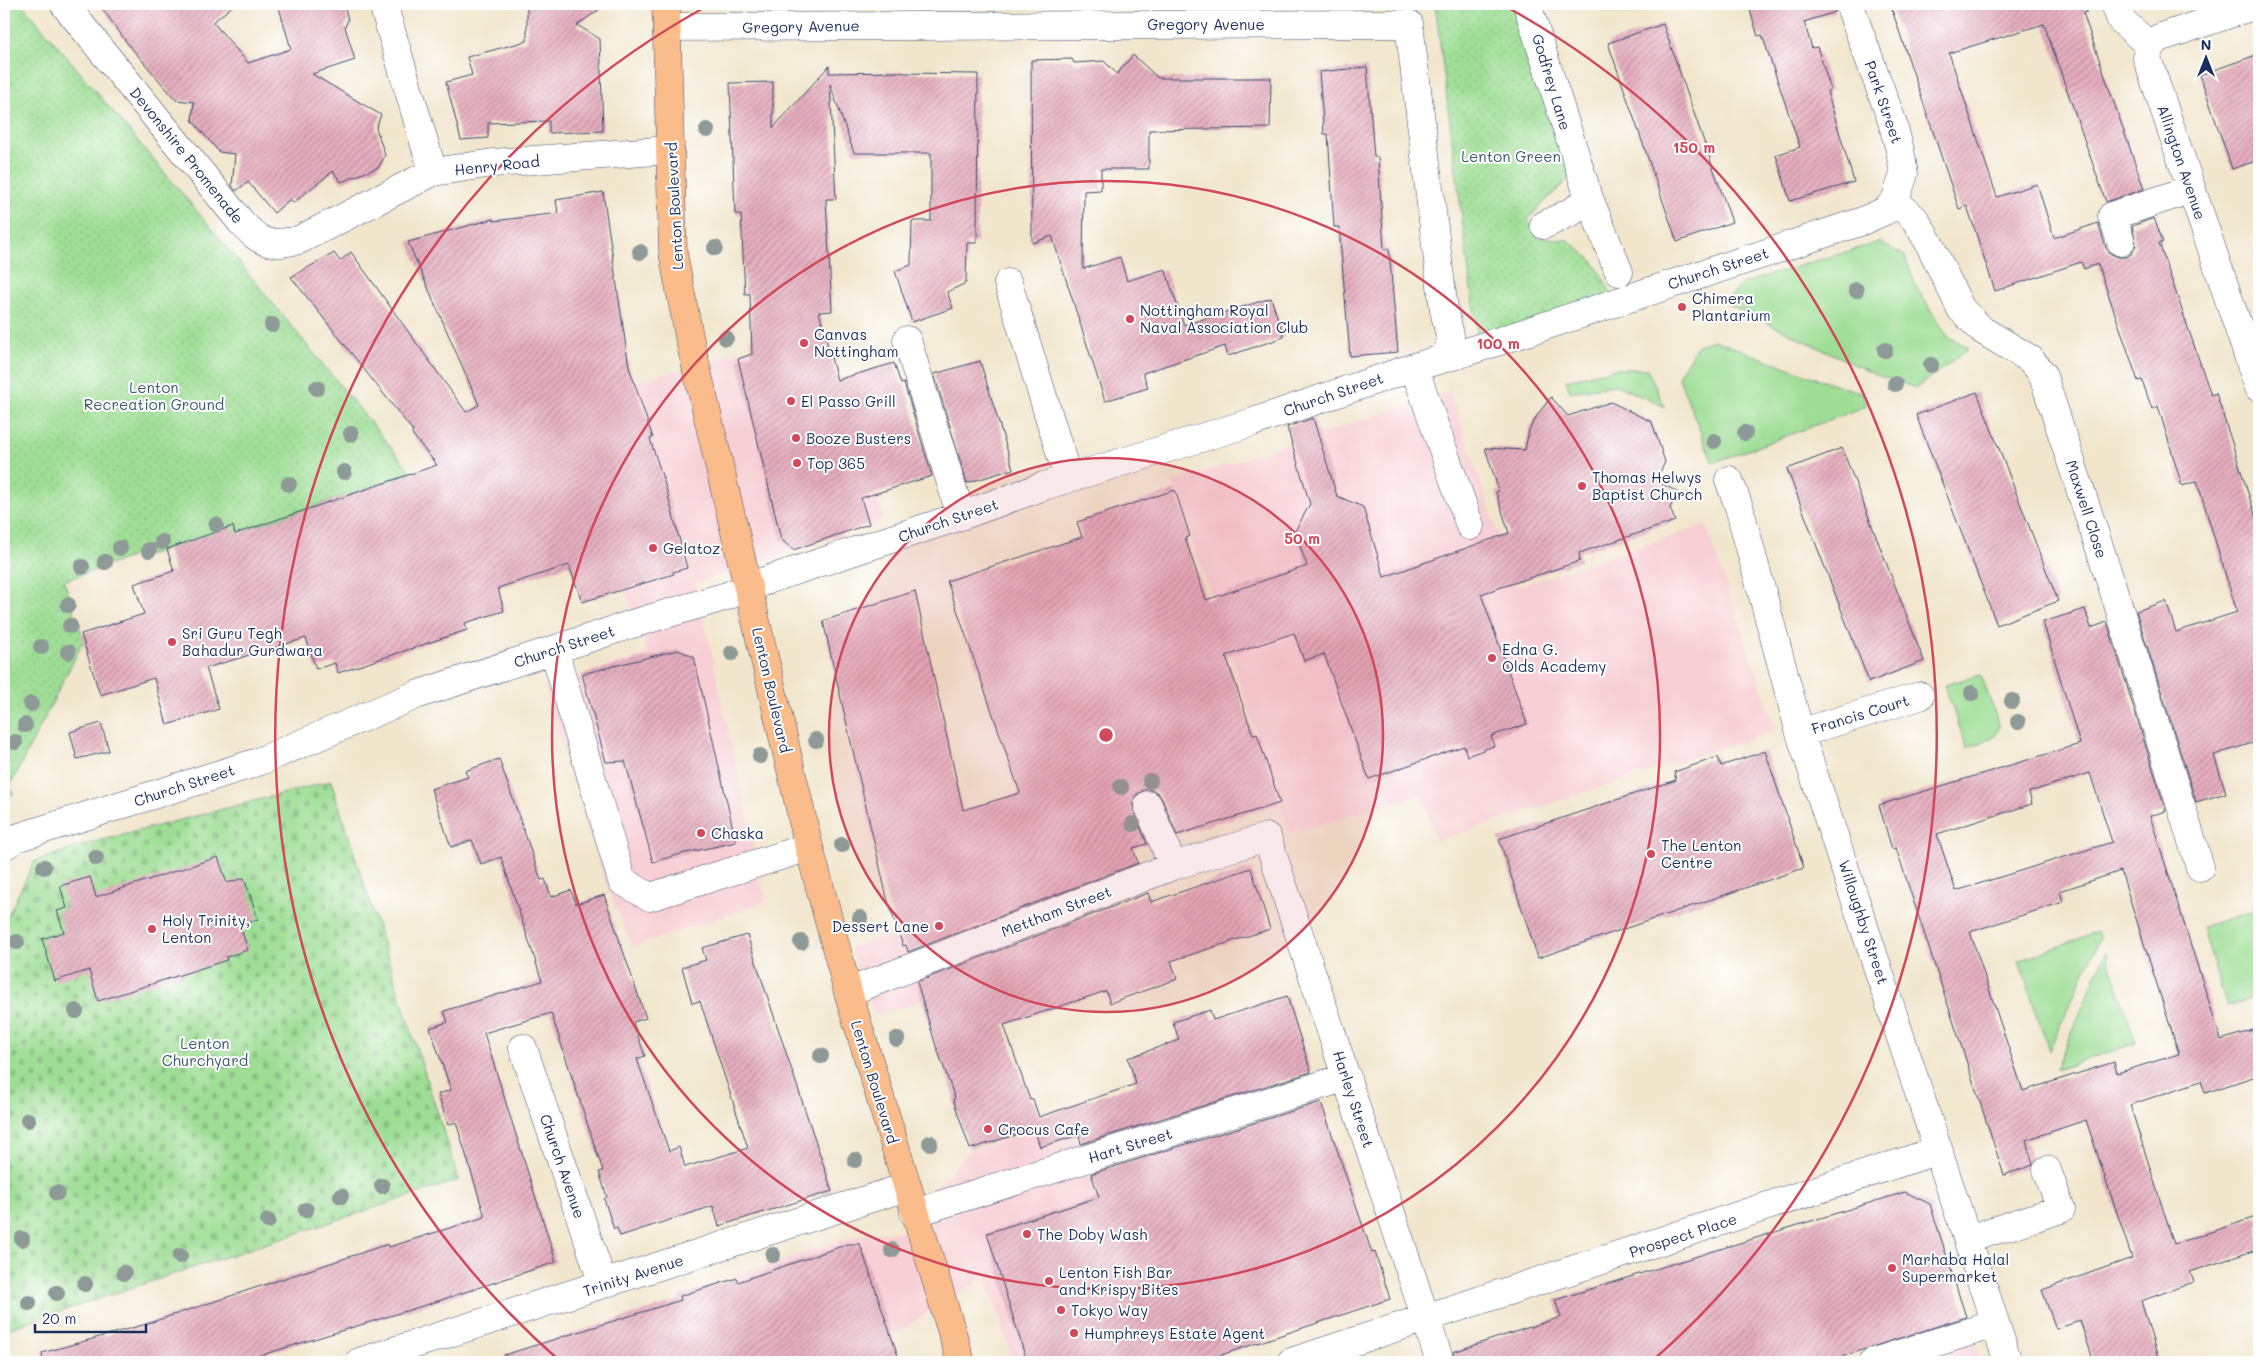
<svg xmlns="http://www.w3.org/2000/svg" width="2263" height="1366" viewBox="0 0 2263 1366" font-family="Mali,sans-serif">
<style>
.built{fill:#f7cfd4}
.grass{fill:#9ede94;stroke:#5c8679}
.cemetery{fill:url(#cemetery-stones);stroke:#5c8679}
.park{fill:url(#park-dots);stroke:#5c8679}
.building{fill:url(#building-hatch);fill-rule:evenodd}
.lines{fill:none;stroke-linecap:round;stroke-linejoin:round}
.minor-casing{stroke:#3b4a6e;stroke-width:29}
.major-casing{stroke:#3b4a6e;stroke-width:29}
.minor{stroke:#fff;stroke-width:28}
.major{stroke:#fabc8b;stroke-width:28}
.tree{fill:#8d9a97}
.ring{fill:none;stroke:#d1495b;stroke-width:2.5}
.poi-dot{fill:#d1495b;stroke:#fff;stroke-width:2}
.labels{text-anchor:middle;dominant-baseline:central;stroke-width:4;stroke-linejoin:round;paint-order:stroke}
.street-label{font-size:15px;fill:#1b2f5e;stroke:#fff}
.park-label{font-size:15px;fill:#3c5b6c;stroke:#fff}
.poi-label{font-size:15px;fill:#1b2f5e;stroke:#fff;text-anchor:start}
.centre{fill:#d1495b;stroke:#fff;stroke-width:2.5}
.ring-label{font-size:15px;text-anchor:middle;font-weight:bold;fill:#d1495b;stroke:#fff;stroke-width:4;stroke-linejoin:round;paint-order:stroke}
</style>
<defs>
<pattern id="cemetery-stones" width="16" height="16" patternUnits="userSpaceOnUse" patternTransform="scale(1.25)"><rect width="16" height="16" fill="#9ede94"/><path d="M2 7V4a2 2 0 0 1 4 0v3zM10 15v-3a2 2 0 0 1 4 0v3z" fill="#88bf82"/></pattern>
<pattern id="park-dots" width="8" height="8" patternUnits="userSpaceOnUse" patternTransform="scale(1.25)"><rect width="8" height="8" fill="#9ede94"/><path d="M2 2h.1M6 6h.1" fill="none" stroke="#88bf82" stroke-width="1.8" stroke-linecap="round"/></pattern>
<pattern id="building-hatch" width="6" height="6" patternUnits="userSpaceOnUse" patternTransform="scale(1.25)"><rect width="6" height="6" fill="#e7afbf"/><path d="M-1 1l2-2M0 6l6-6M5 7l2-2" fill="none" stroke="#ba8f9e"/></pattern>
</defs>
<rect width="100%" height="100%" fill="#fff"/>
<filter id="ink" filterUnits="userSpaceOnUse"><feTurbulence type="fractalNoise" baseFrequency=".02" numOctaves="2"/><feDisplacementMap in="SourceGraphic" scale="10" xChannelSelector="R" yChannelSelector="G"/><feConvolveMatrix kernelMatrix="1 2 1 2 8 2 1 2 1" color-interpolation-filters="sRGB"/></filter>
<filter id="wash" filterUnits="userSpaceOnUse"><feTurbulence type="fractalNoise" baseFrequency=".0096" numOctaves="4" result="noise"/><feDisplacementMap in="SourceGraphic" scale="20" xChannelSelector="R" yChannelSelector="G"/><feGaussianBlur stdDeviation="1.12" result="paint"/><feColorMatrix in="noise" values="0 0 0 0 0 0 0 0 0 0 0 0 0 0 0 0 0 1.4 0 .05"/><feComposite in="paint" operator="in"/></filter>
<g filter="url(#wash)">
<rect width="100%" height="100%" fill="#f1e6cc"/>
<path class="built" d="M823,328L884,520L696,583L766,902L632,947L604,879L544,687L648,654L616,564L569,405L644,380Z
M1450,391L1516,587L1706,525L1776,730L1437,841L1420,795L1290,833L1173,482Z
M994,899L1019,969L875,1016L850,948Z
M1070,1120L1146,1362H1013L986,1276L895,1334L809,1362H766L737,1274L862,1234L933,1229L925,1198L970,1151Z
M1974,1338L1981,1362H1896Z"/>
<path class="grass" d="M1879,242L1905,256L1916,287L1948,337L1966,346L1968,349L1916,388L1876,375L1724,302L1743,283Z
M1714,340L1813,377L1862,393L1867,406L1713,463L1678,376L1698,345Z
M1615,369H1647L1665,407L1616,385L1570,392L1566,380Z
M1981,675L2000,727L1994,737L1967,748L1944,685Z
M2259,909V996L2227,1006L2202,927Z
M2097,932L2100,938L2049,1050L2019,961Z
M2106,952L2136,1043L2056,1070Z"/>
<path class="cemetery" d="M331,781L459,1180L4,1330V924L34,862L76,847Z"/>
<path class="park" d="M4,4H22L207,223L412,473L250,528L252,535L242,539L230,528L143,557L139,554L64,581L84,640L10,786L13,794L4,797Z
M1435,4H1518L1570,169L1568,179L1528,219L1538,237L1568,240L1594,262L1616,303L1478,344Z"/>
<g id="blocks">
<path class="building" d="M99,4H235L213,22L248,63L291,49L278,4H344L348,20L345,27L355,60L312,74L381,115L376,128L385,155L379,167L341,182L333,171L293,203L290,199L274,213L248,182L236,191L232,186L235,154L219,152L192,120L194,102L176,100L128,44Z
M548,4H607L577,25L600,39L603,131L549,133V121L488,123V138L461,140L446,82L472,75L467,57L527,41V5Z
M1748,4H1834L1835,12L1804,22L1812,48L1817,47L1831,90L1827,91L1854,182L1790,201L1776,155L1800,147L1762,35L1758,36Z
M1890,4H2086L2087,12L2083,13L2144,189L2106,202L2044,24L1949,53L1997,197L2037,184L2054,238L2098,223L2106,248L2111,254L2119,257H2127L2132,253L2136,245L2132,226L2154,218L2163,242L2159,243L2211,395L2216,393L2259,527V741L2214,755L2226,793L2196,802L2136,611L2166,601L2176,632L2237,612L2197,481L2182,486L2158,406L2152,409L2142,380L2138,381L2098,264L2084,269L2081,262L1995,291L1967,206L1959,209Z
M1663,24L1732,222L1677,242L1608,43Z
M2259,54V160L2232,169L2200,75Z
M1133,55L1158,78H1271L1270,128L1149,130V169H1101V190L1084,191L1083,269L1120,257L1127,281L1165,269L1184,325L1271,298L1284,337L1228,356L1225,346L1143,373L1148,388L1105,401L1052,236L1032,243L1031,60L1072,59L1074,63L1104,61L1117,74Z
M829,66V73L901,72L903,73L978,74L977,243H967L966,283L947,292L953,308L912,322L895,271L911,265L912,221H931V153H854L830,84L836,199H826L832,311L819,312L837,380L894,363L901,384L904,383L932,476L861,498L869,524L793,550L781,539L738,359L752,354L750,294H745L741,214H735L730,83L773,82V128Z
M1367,67L1374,157H1378L1384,249H1389L1398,352L1350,356L1339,227H1334L1328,134H1324L1319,72Z
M603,192L629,367L653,438L650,439L666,488L687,568L673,572L674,574L582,602L569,565L498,588L504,611L465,623L467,630L338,673L335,663L316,669L306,638L206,668L219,709L167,725L154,678L100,695L81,634L144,614L134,584L174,571L167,549L233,526L235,534L437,465L412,434L413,431L291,277L334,253L340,261L351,252L466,412L479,405L408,242L493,219L494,221L558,213L556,200Z
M980,361L1013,469L967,483L934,374Z
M1977,392L2058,601L1997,625L1916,415Z
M1551,397L1568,416L1611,402L1652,422L1665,462L1656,481L1678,492L1670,508L1675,521L1579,553L1580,561L1481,594L1527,724L1491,736L1494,746L1467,756L1464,746L1369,779L1324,654L1304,661L1294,633L1226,656L1253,735L1257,734L1280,803L1177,835L1162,799L1158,793L1151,790H1143L1135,796L1133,803L1134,811L1147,844L1133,848L1138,863L908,952L906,945L903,946L887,898L823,621L915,591L963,810L1020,793L947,581L1082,537L1077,522L1175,490L1190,536L1185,538L1206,600L1307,566L1295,531L1310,504L1287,427L1313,418L1337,496L1363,507L1384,577L1509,533L1496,492L1499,491L1485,448L1525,450L1529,430L1538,414Z
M1842,448L1924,661L1869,682L1787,469Z
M2085,609L2091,628L2107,622L2166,811L2150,816L2221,1040L2259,1028V1075L2205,1093L2201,1081L2130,1105L2174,1244L2259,1216V1249L2190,1272L2194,1282L2141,1301L2158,1358L2143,1362H2094L2080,1321L2056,1329L2042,1290L2132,1258L2086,1120L2026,1140L2033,1165L2004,1175L1896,848L1892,849L1879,805L2080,744L2043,622ZM2090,773L2112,842L1956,891L1937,834L2032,804L2029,792ZM2121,871L2179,1054L2117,1073L2114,1062L2023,1091L1970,932L2063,902L2060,891Z
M678,650L694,657L736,842L681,854L653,862L625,761L606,762L582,674Z
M101,723L109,751L77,759L70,732Z
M1765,751L1804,868L1538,958L1499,839L1676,780L1674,772L1718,757L1721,766Z
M499,759L541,880L545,879L551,897L571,890L576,904L604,895L646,1018L633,1022L645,1056L637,1059L669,1151L679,1147L685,1167L748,1148L700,1001L692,1003L682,967L706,960L702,948L747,935L832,1191L719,1226L713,1206L620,1236L617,1228L614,1229L604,1199L607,1197L599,1172L603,1171L551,1013L484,1033L556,1262L429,1304L239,1362H43L42,1353L146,1324L388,1244L389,1247L485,1217L456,1122L448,1125L438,1094L451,1090L430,1028L448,1022L444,1011L542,981L501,857L481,864L472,840L451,847L431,789L468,777L465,771Z
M218,857L227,883L244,878L258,919L240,926L248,950L226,957L227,960L98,1001L89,970L55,981L42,939L64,932L57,911L67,908L60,886L90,877L96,897Z
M1251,868L1270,929L1171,961L1177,979L1110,1003L1106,991L1004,1025L1030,1100L1033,1099L1039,1117L1136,1084L1128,1058L1179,1040L1173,1022L1210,1010L1213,1020L1287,996L1311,1072L1081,1144L1079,1135L1040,1147L1034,1129L970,1149L953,1099L955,1098L936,1046L917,982L1148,893L1151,902Z
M1321,1102L1372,1253L1375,1252L1390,1299L1200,1362H1027L987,1233L1099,1197L1091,1174Z
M1905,1192L1930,1204L1966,1317L1825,1362H1455L1453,1352L1561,1317L1555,1300Z
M848,1244H860L900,1362H505L504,1355L681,1300L680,1296L737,1278L738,1282Z"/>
</g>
</g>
<g filter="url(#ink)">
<use href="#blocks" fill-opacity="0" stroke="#3b4a6e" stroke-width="1"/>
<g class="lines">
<defs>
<path id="minor" d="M64,4L241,222C262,245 269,246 299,240L433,172L493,163L670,150
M383,4L433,172
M1527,4L1589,198L1619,272
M2115,4L2121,20L2150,46
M2259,4L2159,38L2150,46L2147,58L2259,388
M667,27L1409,24L1444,310L1450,335L1448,357
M1895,201L1915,219L1929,243L1961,309L1982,330L2030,359L2042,373L2115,595L2200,867
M1544,225L1573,211L1589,198
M2121,242L2112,216L2192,189
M1008,283L1068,478
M907,340L961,516
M1414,367L1470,526
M1729,480L1739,507L1800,733L2008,1362
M554,650L622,881L650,897L809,847
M1800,733L1920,696
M1148,805L1173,866
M4,846L16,838L258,762L416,695L632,624L727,596L770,579L961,516L1044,486L1253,422L1414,367L1463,353L1860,222L1885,211L1895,201L1904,174L1900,150L1891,118L1849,4
M848,992L1173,866L1267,837L1440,1362
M523,1048L603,1284
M914,1213L1347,1077
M1968,1239L2061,1209L2047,1170
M359,1362L906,1187
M1291,1362L1939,1150
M1873,1362L1995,1324"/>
<path id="major" d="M666,4L673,253L690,341L809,847L848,992L961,1362"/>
</defs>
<use href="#minor" class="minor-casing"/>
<use href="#major" class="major-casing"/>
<use href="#minor" class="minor"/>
<use href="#major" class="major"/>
</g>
<g class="tree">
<circle cx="707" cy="130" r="8"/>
<circle cx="715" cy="248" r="8"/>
<circle cx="640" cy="252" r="8"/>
<circle cx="1856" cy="290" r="8"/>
<circle cx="272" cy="325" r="8"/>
<circle cx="726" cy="338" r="8"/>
<circle cx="1885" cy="350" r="8"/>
<circle cx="1931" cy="365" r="8"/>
<circle cx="1895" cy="384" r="8"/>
<circle cx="317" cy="388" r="8"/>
<circle cx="1745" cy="433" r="8"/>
<circle cx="351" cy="434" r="8"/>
<circle cx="1714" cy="441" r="8"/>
<circle cx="344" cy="472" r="8"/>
<circle cx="289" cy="484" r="8"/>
<circle cx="216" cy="525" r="8"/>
<circle cx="162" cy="542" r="8"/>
<circle cx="120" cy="548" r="8"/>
<circle cx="149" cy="550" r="8"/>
<circle cx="105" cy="562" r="8"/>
<circle cx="82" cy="567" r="8"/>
<circle cx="68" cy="605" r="8"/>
<circle cx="70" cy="626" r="8"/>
<circle cx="41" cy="647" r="8"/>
<circle cx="68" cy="652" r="8"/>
<circle cx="732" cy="653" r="8"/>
<circle cx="1972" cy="693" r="8"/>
<circle cx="2012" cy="701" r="8"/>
<circle cx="31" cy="704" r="8"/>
<circle cx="2018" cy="722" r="8"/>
<circle cx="25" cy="725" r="8"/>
<circle cx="816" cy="740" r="8"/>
<circle cx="15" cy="742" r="8"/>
<circle cx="760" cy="756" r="8"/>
<circle cx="1150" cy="781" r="8"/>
<circle cx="1121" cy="787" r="8"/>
<circle cx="1133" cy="824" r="8"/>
<circle cx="842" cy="845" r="8"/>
<circle cx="96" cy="858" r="8"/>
<circle cx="44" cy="867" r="8"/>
<circle cx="860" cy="918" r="8"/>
<circle cx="17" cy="942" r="8"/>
<circle cx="801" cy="942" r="8"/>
<circle cx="76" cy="1011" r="8"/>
<circle cx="897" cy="1039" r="8"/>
<circle cx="821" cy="1056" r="8"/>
<circle cx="28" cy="1120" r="8"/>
<circle cx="930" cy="1143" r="8"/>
<circle cx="855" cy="1160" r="8"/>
<circle cx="382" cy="1186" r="8"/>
<circle cx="57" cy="1193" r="8"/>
<circle cx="341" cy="1196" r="8"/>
<circle cx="306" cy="1210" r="8"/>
<circle cx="268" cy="1221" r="8"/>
<circle cx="22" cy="1239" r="8"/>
<circle cx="892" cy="1250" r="8"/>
<circle cx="773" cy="1255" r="8"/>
<circle cx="180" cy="1256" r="8"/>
<circle cx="124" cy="1273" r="8"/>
<circle cx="85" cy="1284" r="8"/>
<circle cx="57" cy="1293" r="8"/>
<circle cx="29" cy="1303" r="8"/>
</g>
</g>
<circle cx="1106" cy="735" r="277" fill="#d1495b" fill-opacity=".12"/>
<g class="ring">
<circle cx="1106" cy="735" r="277"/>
<circle cx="1106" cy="735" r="554"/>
<path d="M561 1362A831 831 0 0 1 709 5M1503 5A831 831 0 0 1 1651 1362"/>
</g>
<g class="poi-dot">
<circle cx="1682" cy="307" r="5"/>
<circle cx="1130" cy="319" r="5"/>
<circle cx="804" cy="343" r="5"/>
<circle cx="791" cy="401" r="5"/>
<circle cx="796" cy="438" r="5"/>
<circle cx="797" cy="463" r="5"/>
<circle cx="1582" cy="486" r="5"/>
<circle cx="653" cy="548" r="5"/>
<circle cx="172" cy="642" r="5"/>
<circle cx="1492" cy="658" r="5"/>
<circle cx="701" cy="833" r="5"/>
<circle cx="1651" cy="854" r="5"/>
<circle cx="939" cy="926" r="5"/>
<circle cx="152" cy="929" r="5"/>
<circle cx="988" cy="1129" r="5"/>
<circle cx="1027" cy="1234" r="5"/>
<circle cx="1892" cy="1268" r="5"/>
<circle cx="1049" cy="1281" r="5"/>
<circle cx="1061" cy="1310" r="5"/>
<circle cx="1074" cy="1333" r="5"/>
</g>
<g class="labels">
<g class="street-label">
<text x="1206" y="24">Gregory Avenue</text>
<text transform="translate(801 26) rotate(-1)">Gregory Avenue</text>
<text transform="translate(1552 82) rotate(73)">Godfrey Lane</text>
<text transform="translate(1884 102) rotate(71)">Park Street</text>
<text transform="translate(187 155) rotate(51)">Devonshire Promenade</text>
<text transform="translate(2182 162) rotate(71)">Allington Avenue</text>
<text transform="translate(497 165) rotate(-6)">Henry Road</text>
<text transform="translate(674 206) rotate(-93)">Lenton Boulevard</text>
<text transform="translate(1718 268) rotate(-18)">Church Street</text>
<text transform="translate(1333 394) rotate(-19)">Church Street</text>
<text transform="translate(2087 509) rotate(72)">Maxwell Close</text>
<text transform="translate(948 520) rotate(-19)">Church Street</text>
<text transform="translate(564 646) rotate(-18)">Church Street</text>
<text transform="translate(772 690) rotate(77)">Lenton Boulevard</text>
<text transform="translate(1860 714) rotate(-17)">Francis Court</text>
<text transform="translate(184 785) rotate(-18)">Church Street</text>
<text transform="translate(1056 911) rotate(-21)">Mettham Street</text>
<text transform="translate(1864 922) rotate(72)">Willoughby Street</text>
<text transform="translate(875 1082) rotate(73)">Lenton Boulevard</text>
<text transform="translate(1354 1099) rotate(72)">Harley Street</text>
<text transform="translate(1130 1145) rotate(-17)">Hart Street</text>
<text transform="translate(563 1166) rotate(71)">Church Avenue</text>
<text transform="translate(1683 1235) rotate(-18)">Prospect Place</text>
<text transform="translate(633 1275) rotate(-18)">Trinity Avenue</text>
</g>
<g class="park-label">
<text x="1511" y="156">Lenton Green</text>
<text x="154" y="387">Lenton<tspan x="154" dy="17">Recreation Ground</tspan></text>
<text x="205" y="1043">Lenton<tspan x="205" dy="17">Churchyard</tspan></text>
</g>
<g class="poi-label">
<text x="1692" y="298">Chimera<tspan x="1692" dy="17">Plantarium</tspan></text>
<text x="1140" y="310">Nottingham Royal<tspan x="1140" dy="17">Naval Association Club</tspan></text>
<text x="814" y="334">Canvas<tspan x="814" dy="17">Nottingham</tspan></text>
<text x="801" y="401">El Passo Grill</text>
<text x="806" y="438">Booze Busters</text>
<text x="807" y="463">Top 365</text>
<text x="1592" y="477">Thomas Helwys<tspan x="1592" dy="17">Baptist Church</tspan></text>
<text x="663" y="548">Gelatoz</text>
<text x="182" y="633">Sri Guru Tegh<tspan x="182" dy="17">Bahadur Gurdwara</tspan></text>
<text x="1502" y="649">Edna G.<tspan x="1502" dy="17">Olds Academy</tspan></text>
<text x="711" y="833">Chaska</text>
<text x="1661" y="845">The Lenton<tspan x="1661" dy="17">Centre</tspan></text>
<text x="162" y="920">Holy Trinity,<tspan x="162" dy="17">Lenton</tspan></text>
<text x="929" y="926" text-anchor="end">Dessert Lane</text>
<text x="998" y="1129">Crocus Cafe</text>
<text x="1037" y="1234">The Doby Wash</text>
<text x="1902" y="1259">Marhaba Halal<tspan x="1902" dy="17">Supermarket</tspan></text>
<text x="1059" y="1272">Lenton Fish Bar<tspan x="1059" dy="17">and Krispy Bites</tspan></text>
<text x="1071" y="1310">Tokyo Way</text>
<text x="1084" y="1333">Humphreys Estate Agent</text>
</g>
</g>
<circle cx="1106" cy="735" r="8" class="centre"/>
<g class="ring-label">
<text x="1694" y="153">150 m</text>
<text x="1498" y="349">100 m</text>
<text x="1302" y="544">50 m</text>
</g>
<rect width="2263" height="1366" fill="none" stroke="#fff" stroke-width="20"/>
<g transform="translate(2206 58)" stroke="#ffffff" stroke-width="4" paint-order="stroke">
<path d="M0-4L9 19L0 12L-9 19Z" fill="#1b2f5e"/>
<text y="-8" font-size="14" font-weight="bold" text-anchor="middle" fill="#1b2f5e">N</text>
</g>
<path d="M35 1324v8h111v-8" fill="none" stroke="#1b2f5e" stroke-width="2.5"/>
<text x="42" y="1324" font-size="15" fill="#1b2f5e" stroke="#ffffff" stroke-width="4" paint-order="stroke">20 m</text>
</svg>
